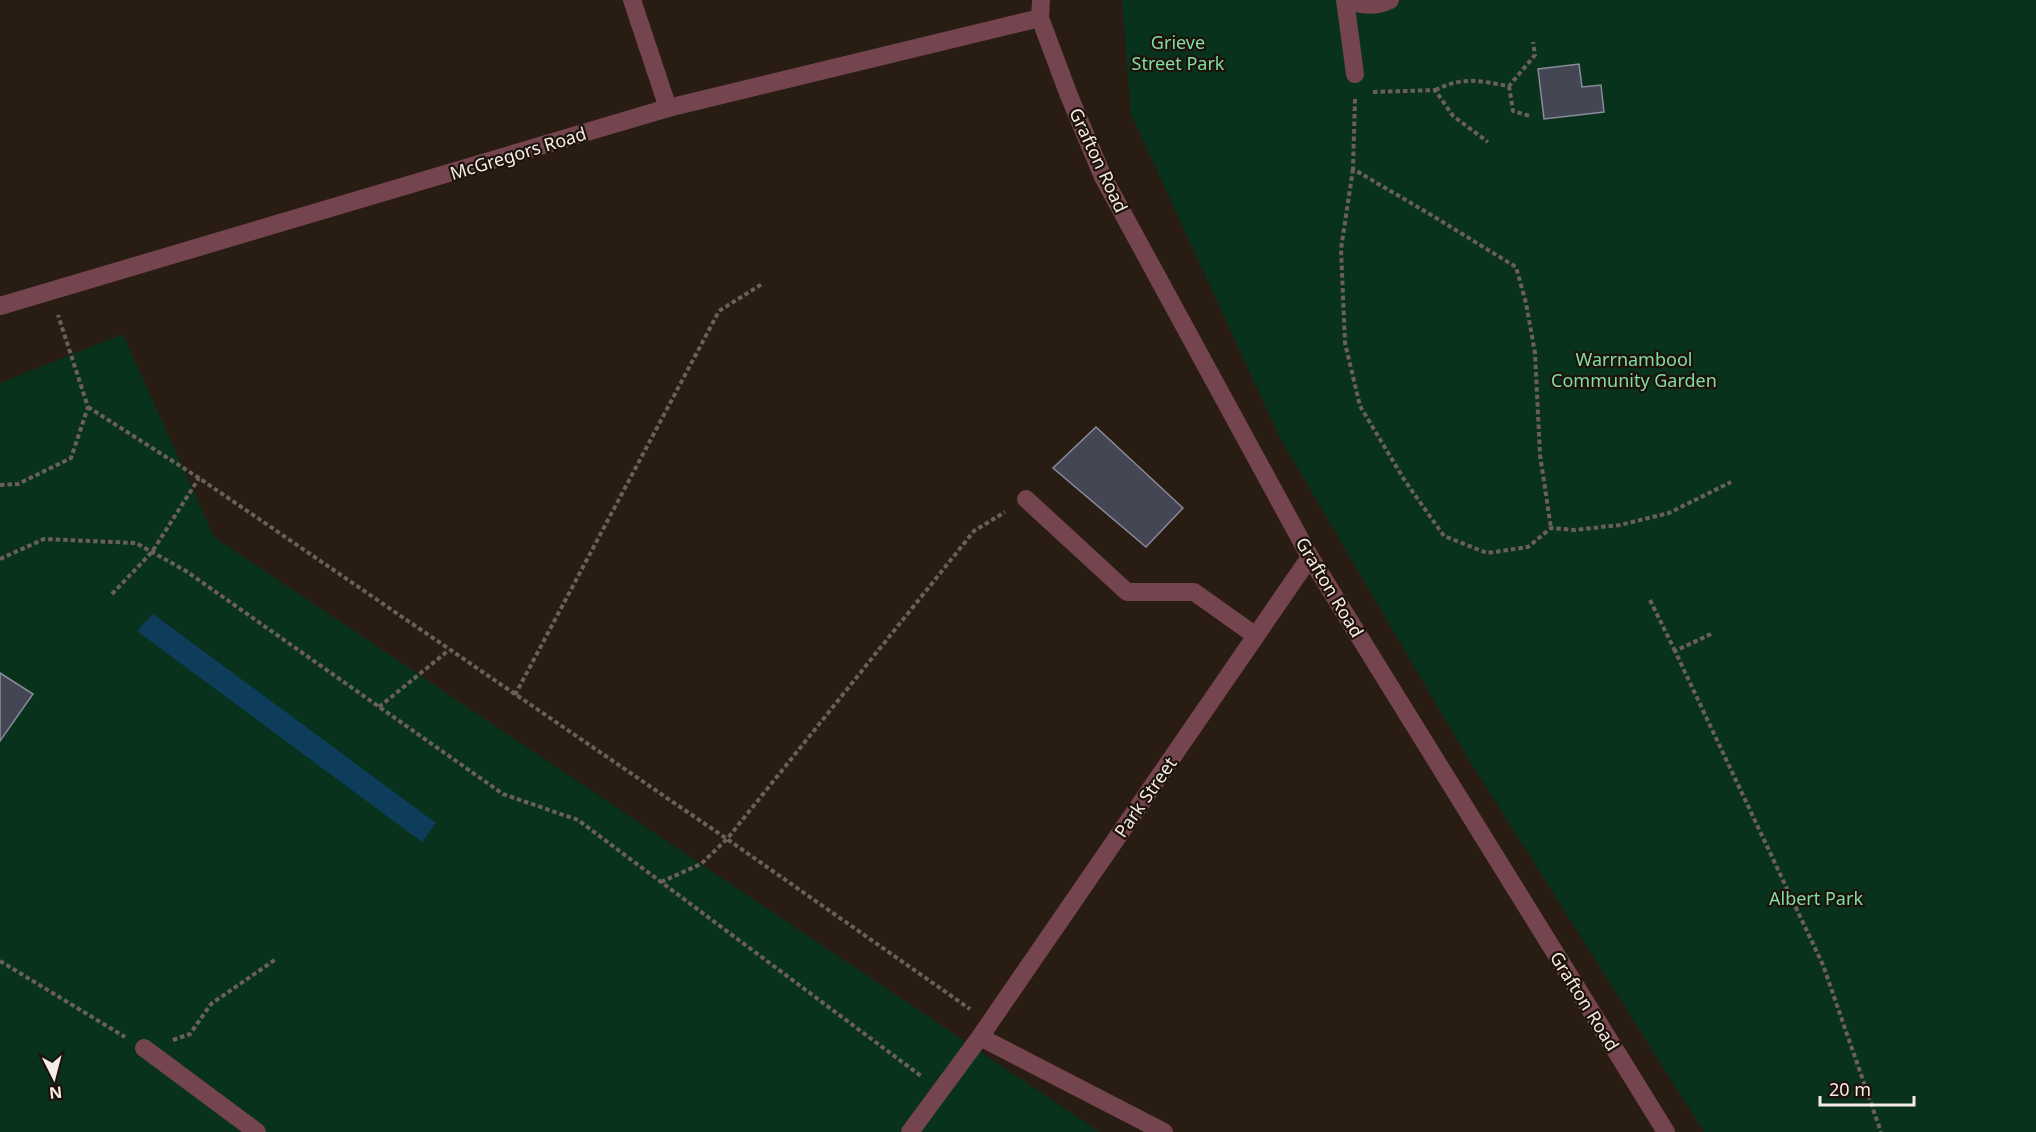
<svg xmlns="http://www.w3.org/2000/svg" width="2036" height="1132" viewBox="0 0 2036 1132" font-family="'Noto Sans',sans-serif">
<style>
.green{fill:#09321d}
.water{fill:#0e3d5b}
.building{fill:#444654;stroke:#898a9b;stroke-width:1.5}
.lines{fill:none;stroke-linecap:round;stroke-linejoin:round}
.path{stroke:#6b6058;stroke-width:4;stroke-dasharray:4.5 3;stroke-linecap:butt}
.minor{stroke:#74444f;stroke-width:18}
.labels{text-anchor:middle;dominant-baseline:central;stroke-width:4.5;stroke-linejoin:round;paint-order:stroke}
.park-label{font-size:18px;fill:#81dda4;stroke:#1e130a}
.street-label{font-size:18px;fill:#f4ece5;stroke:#1e130a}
</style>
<rect width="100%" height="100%" fill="#281c13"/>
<path class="green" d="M1122,0H2036V1132H1704L1466,755L1279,436L1131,114Z
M123,334L214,537L1100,1132H0V383Z"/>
<path class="water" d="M153,614L436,823L422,842L137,631Z"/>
<path class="building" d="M1579,64L1582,87L1601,85L1604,112L1544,119L1538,69Z
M1096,427L1183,508L1146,547L1053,468Z
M0,673L33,694L0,741Z"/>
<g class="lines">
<path class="path" d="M1509,86L1513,111L1530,116
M1435,90C1465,76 1478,81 1509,86L1535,55L1533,42
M1373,92L1435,90L1453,116L1488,142
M1355,99L1353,169L1428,213L1516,267L1526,303L1535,353L1540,455L1551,528
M1353,169L1341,249L1345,343L1360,406L1405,481L1444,536L1487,553L1528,547L1551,528L1575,530L1620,525L1669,513L1731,482
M88,407L199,478L727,839L970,1009
M0,485L18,484L71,458L88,407L58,315
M0,559L44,539L136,543L186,571L503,794L578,820L921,1076
M112,594L152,552L199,478
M1650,600L1675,651
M1711,634L1675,651L1823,965L1881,1132
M515,695L719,311L762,284
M379,707L449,650
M661,882L701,864L727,839L974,531L1005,512
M0,961L125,1037
M173,1040L190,1034L211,1004L276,959"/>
<path class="minor" d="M632,0L668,108
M1041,0L1040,18L1068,93L1103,177L1310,557L1666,1132
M1345,0L1355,74
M1346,0C1361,6 1375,7 1390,0
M0,306L668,108L1040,18
M1026,499L1127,592H1194L1256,636
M980,1037L1164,1132
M144,1048L257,1132
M910,1132L980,1037L1310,557"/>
</g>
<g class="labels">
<g class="park-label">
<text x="1178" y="42">Grieve<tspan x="1178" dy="21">Street Park</tspan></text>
<text x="1634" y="359">Warrnambool<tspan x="1634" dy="21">Community Garden</tspan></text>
<text x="1816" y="898">Albert Park</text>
</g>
<g class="street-label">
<text transform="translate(518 153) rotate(-17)">McGregors Road</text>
<text transform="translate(1099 160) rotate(65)">Grafton Road</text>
<text transform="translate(1330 587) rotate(59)">Grafton Road</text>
<text transform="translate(1145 797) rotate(-55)">Park Street</text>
<text transform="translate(1585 1001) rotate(58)">Grafton Road</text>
</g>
</g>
<g transform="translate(54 1078) rotate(174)" stroke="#1e130a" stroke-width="4.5" paint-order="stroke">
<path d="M0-4.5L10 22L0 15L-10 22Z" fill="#f4ece5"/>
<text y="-9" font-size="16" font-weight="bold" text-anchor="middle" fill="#f4ece5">N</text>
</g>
<path d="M1820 1096v9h94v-9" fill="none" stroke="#f4ece5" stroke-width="3"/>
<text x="1829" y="1096" font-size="18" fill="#f4ece5" stroke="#1e130a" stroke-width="4.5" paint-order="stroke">20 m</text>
</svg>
